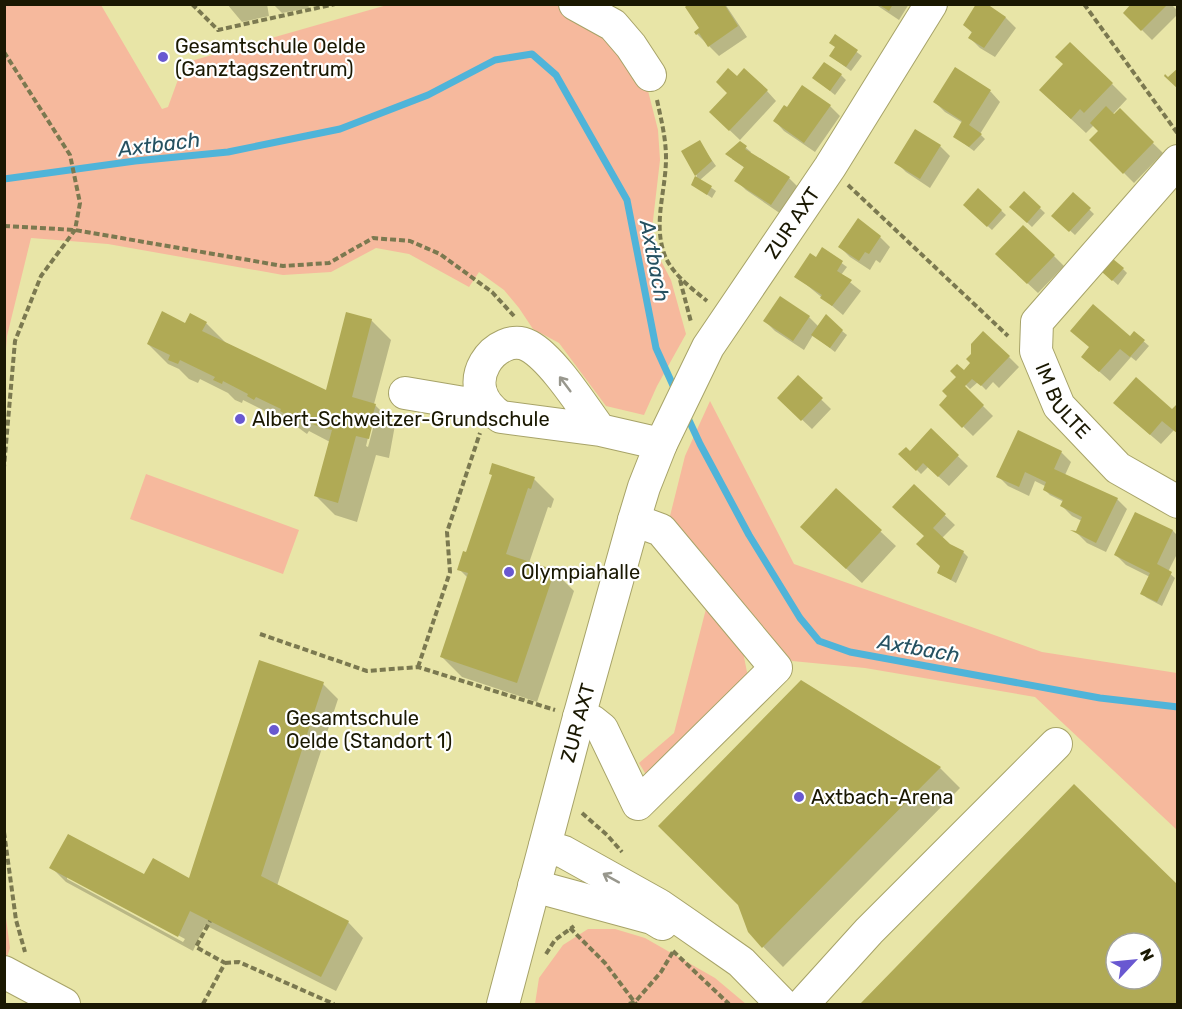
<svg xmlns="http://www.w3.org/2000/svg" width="1182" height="1009" viewBox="0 0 1182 1009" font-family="Rubik,sans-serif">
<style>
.green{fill:#f6b99d}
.shadow{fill:#0003;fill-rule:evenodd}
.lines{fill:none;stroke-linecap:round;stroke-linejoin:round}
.stream{stroke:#4fb4d9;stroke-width:7}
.building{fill:#b0aa55;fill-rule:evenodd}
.minor-casing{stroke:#a7a368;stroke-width:34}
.path{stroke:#7b7950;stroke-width:4;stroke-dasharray:6 3;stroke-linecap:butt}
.minor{stroke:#fff;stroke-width:32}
.oneway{stroke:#98978d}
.poi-dot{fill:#6958d1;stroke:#fff;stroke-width:2}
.labels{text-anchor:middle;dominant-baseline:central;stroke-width:4.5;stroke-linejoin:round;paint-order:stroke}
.poi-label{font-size:20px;fill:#1a1802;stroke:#fff;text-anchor:start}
.street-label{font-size:20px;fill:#1a1802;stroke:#fff}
.water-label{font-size:21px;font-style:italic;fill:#265161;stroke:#fff}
</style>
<rect width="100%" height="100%" fill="#e8e5a7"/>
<path class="green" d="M4,5H101L162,109L168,107L184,63L387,5H558L607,28L645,79L658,130L660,160L652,229L659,257L671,280L686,334L657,386L644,415L606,406L559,343L533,329L519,308L504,290L479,272L469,287L409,254L376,248L331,272L283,275L108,244L31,238L7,336L5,362Z
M710,401L794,564L1042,652L1177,673V830L1035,697L865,668L792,661L670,516L685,456Z
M146,474L299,530L283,574L130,519Z
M707,605L741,642L748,677L650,781L639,763L674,733Z
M4,903L10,948L7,957L4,956Z
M588,929H615L645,938L715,978L746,1004H535L539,978L563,945Z"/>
<path class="shadow" d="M227,4H267L269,16L242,22Z
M273,4H308L309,8L282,13Z
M691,4H725L747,37L719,56L697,34L701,28Z
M875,4H909L899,20Z
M984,4L1006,18L1016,28L995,57L980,48L970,38L973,34L965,25Z
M1133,4H1171L1178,11V14L1152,40L1125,13Z
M835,36L862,56L851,71L836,60Z
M955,70L991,92L1000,102L980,134L985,139L974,151L954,136L963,123L945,112L935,102Z
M841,75L846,80L835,95L814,78Z
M737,78L767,91L776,101L740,140L721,122L729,93Z
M1112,84L1127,99L1113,114L1115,116L1120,111L1163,153L1134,183L1091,140L1100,131L1094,125L1086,133L1056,105Z
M802,87L830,106L840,116L815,152L784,131L775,121L787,109Z
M916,131L940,146L950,156L930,188L906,172L896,162Z
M699,142L716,166L700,180L716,191L712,198L692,184L697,176L683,151Z
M740,143L751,152L750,154L759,160L760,158L789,178L799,188L781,214L746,190L736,180L745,168L732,159Z
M979,190L1006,215L992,230L965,205Z
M1024,193L1045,213L1032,227L1011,207Z
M1073,194L1094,214L1075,235L1054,216Z
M880,237L890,247L880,263L876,260L870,270L850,257L840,247Z
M822,249L847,267L841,275L861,291L843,315L796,276L822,263Z
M1054,256L1064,266L1038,293L1007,264Z
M1123,269L1127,273L1118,285L1108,276Z
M809,317L819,327L842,331L847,335L835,352L813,335L804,350L775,331L765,321Z
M371,320L391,340L374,404L395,425L389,458L376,455L357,522L335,515L316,496L330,442L309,431L307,434L296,426L276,416L274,419L263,410L243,400L242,403L235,400L228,393L200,379L198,383L189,379L179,369L168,364L148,344L186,325L206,323L226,343L327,393ZM373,417H376L368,447L366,446Z
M1134,333L1149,346L1136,361L1131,357L1110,381L1093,366L1091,348L1130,338Z
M1009,357L1019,367L999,388L993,382L986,390L978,382L970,389L952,371L964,372Z
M798,377L831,409L812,429L779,398Z
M956,379L993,416L973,436L941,405L949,396Z
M1136,379L1174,430L1161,444L1125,413Z
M931,430L968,466L949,486L928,467L921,474L901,454L910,453Z
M1061,452L1071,462L1065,475L1117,499L1127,509L1106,552L1087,543L1077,533L1082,521L1072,516L1062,506L1064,502L1050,495L1045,490L1047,487L1035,481L1029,496L1008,486L998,476Z
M491,474L534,479L554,499L551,508L548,507L529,563L554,571L574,591L537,702L462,677L442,657L468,578L459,569L467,554L493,476Z
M914,486L955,525L942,538L949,546L963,552L968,557L956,583L938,573L941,566L926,537Z
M836,490L896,546L862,583L817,542Z
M1135,514L1173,531L1178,536V552L1168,572L1175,578L1162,606L1147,598L1142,594L1150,577L1126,565L1116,555Z
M801,682L940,768L960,788L783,967L749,932Z
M323,684L338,699L277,886L348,922L363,938L336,991L205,925L193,951L66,882L51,867L190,880ZM67,875L185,939L183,942L67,879Z
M1074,786L1178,887V1004H862ZM1116,943H1152V979H1116Z"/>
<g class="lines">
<path class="stream" d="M4,179L135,161L228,152L340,129L428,95L495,60L532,54L556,75L627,200L656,348L676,392
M687,416L700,444L749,535L800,618L819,641L850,652L1100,698L1178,707"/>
</g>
<path class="building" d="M688,4H724L738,26L708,47L699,33L696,35L694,32L699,28L685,7Z
M878,4H893L889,11Z
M976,4H987L1006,17L984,48L968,38L972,32L963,25Z
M1131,4H1168L1141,31L1123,13Z
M835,34L858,50L846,67L829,56L835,47L829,43Z
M1070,42L1113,83L1084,113L1080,109L1071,119L1039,90L1063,64L1055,57Z
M824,62L842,74L830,91L812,78Z
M955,67L991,90L969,125L982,134L969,147L953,137L962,121L933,102Z
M728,68L737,76L744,68L768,90L729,131L709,112L727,93L716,82Z
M1178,68V89L1164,76L1165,74L1168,77Z
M802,85L831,105L804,143L773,121L784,105L787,107Z
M1106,106L1114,114L1120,108L1154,142L1123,174L1089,140L1098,131L1090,123Z
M915,129L941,145L920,179L894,163Z
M700,140L712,161L695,176L681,151Z
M740,141L747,146L745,149L790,177L771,205L734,181L744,167L725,154Z
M695,176L712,186L707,195L691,185Z
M978,188L1002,210L987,227L963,205Z
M1024,191L1041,207L1027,223L1009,207Z
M1073,192L1091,208L1069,232L1051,216Z
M858,218L881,236L869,254L865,252L859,261L838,247Z
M1023,225L1055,255L1027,284L995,254Z
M822,247L843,261L837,271L852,280L832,306L820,298L822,295L794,277L810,253L816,257Z
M1113,259L1124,268L1112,281L1102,272Z
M780,296L810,316L793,341L763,321Z
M1093,304L1130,336L1134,331L1145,340L1130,357L1120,349L1099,372L1081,357L1089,347L1070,331Z
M162,311L185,323L190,313L207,322L202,331L326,390L346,312L372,319L352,397L376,404L373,414H375L369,439L356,436L338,503L314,496L332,430L317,426L288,413L287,415L280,411L281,409L256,397L254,400L247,396L248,394L223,381L222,384L213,380L215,377L180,360L178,364L168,360L170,355L147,344Z
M826,314L843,330L830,348L811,335Z
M983,331L1010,356L981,386L972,379L965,386L984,405L962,428L939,405L947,396L942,391L956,377L950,371L957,364L964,370L970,363L966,359L971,354V344Z
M798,375L823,398L801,421L777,398Z
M1136,377L1172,409L1178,403V434L1162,421L1150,435L1113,403Z
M931,428L959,455L938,477L923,463L916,471L898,454L906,447L910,451Z
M1018,430L1062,451L1054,469L1118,498L1096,543L1070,530L1076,531L1082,517L1060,506L1063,500L1043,490L1046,482L1025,472L1019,487L996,477Z
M492,463L535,477L531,489L528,488L506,554L555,570L517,683L440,657L468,573L457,570L463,551L466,552L492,475L489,474Z
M914,484L946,514L933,528L950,544L964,551L951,580L937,573L940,566L916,544L924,536L892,507Z
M836,488L882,530L846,569L800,527Z
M1135,512L1173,530L1157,564L1172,572L1157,602L1140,594L1150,573L1114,555Z
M259,660L324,682L261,876L349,921L321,977L190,911L178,937L49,868L68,834L144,874L153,858L189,878Z
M801,680L941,767L762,948L748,932L738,905L658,826Z
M1074,784L1178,885V1004H860ZM1116,943H1152V979H1116Z"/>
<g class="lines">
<defs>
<g id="minor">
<path d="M575,4L613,25L631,46L650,75"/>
<path id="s1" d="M1178,161L1037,322L1036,351L1059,406L1118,468L1178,502"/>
<path d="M405,393L464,403L483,401"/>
<path d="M600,430C583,407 553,359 529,346C498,329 452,385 501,417L600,430L661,444"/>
<path d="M579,717L592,721L602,729L638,804L776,668L661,530L634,520"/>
<path d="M545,846L564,852L659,905L688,925L741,962L782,1004"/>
<path d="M534,886L652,918L662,924"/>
<path d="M4,972L64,1004"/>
<path id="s2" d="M503,1004L579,717L634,520L644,487L661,444L708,347L830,167L931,4"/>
<path d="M803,1004L869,931L1056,744"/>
</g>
</defs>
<use href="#minor" class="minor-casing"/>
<path class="path" d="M192,4L218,30L335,4
M1084,4L1178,134
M4,52L70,155L80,203L75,230L41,276L15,341L4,467
M657,100C661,119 666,138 666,158C666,189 654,220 663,250C669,272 690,287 707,301
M848,185L1008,336
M4,226L75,230L283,266L329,263L373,238L410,241L440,254L492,292L514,316
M680,280L691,322
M260,634L367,671L418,667L555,710
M418,667L450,572L447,532L480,433
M582,813L607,835L622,852
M4,832L16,920L25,952
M570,928L605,963L636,1004
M673,951L729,1004
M546,954L555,940L574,926
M225,963L239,962L334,1004
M203,1004L225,963L196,947L210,921
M629,1004L635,1002L661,972L674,950"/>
<use href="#minor" class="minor"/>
</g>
<defs><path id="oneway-shaft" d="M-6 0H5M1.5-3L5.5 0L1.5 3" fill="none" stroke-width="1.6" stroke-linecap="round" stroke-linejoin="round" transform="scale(1.5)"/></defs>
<g class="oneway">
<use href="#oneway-shaft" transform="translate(565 384) rotate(-127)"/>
<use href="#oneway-shaft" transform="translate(611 878) rotate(-151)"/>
</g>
<g class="poi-dot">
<circle cx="163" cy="57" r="6"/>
<circle cx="240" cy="419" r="6"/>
<circle cx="509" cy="572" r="6"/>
<circle cx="274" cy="730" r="6"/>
<circle cx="799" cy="797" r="6"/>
</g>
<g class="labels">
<g class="poi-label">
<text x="175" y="46">Gesamtschule Oelde<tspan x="175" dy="23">(Ganztagszentrum)</tspan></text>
<text x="252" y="419">Albert-Schweitzer-Grundschule</text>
<text x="521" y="572">Olympiahalle</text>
<text x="286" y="718">Gesamtschule<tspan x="286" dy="23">Oelde (Standort 1)</tspan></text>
<text x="811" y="797">Axtbach-Arena</text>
</g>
<g class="street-label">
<text stroke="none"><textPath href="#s2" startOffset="840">ZUR AXT</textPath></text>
<text stroke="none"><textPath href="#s1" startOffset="300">IM BULTE</textPath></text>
<text stroke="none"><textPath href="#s2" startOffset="291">ZUR AXT</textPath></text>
</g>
<g class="water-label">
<text transform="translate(159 144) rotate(-7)">Axtbach</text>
<text transform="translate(655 261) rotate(79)">Axtbach</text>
<text transform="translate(919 648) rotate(10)">Axtbach</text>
</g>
</g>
<rect width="1182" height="1009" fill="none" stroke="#1a1802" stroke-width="12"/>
<g transform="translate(1134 961) rotate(64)"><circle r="28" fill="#ffffff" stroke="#a3a39a" stroke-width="1.5"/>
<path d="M0-4.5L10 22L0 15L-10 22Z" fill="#6958d1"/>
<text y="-9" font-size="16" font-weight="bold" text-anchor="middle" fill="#1a1802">N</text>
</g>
</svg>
